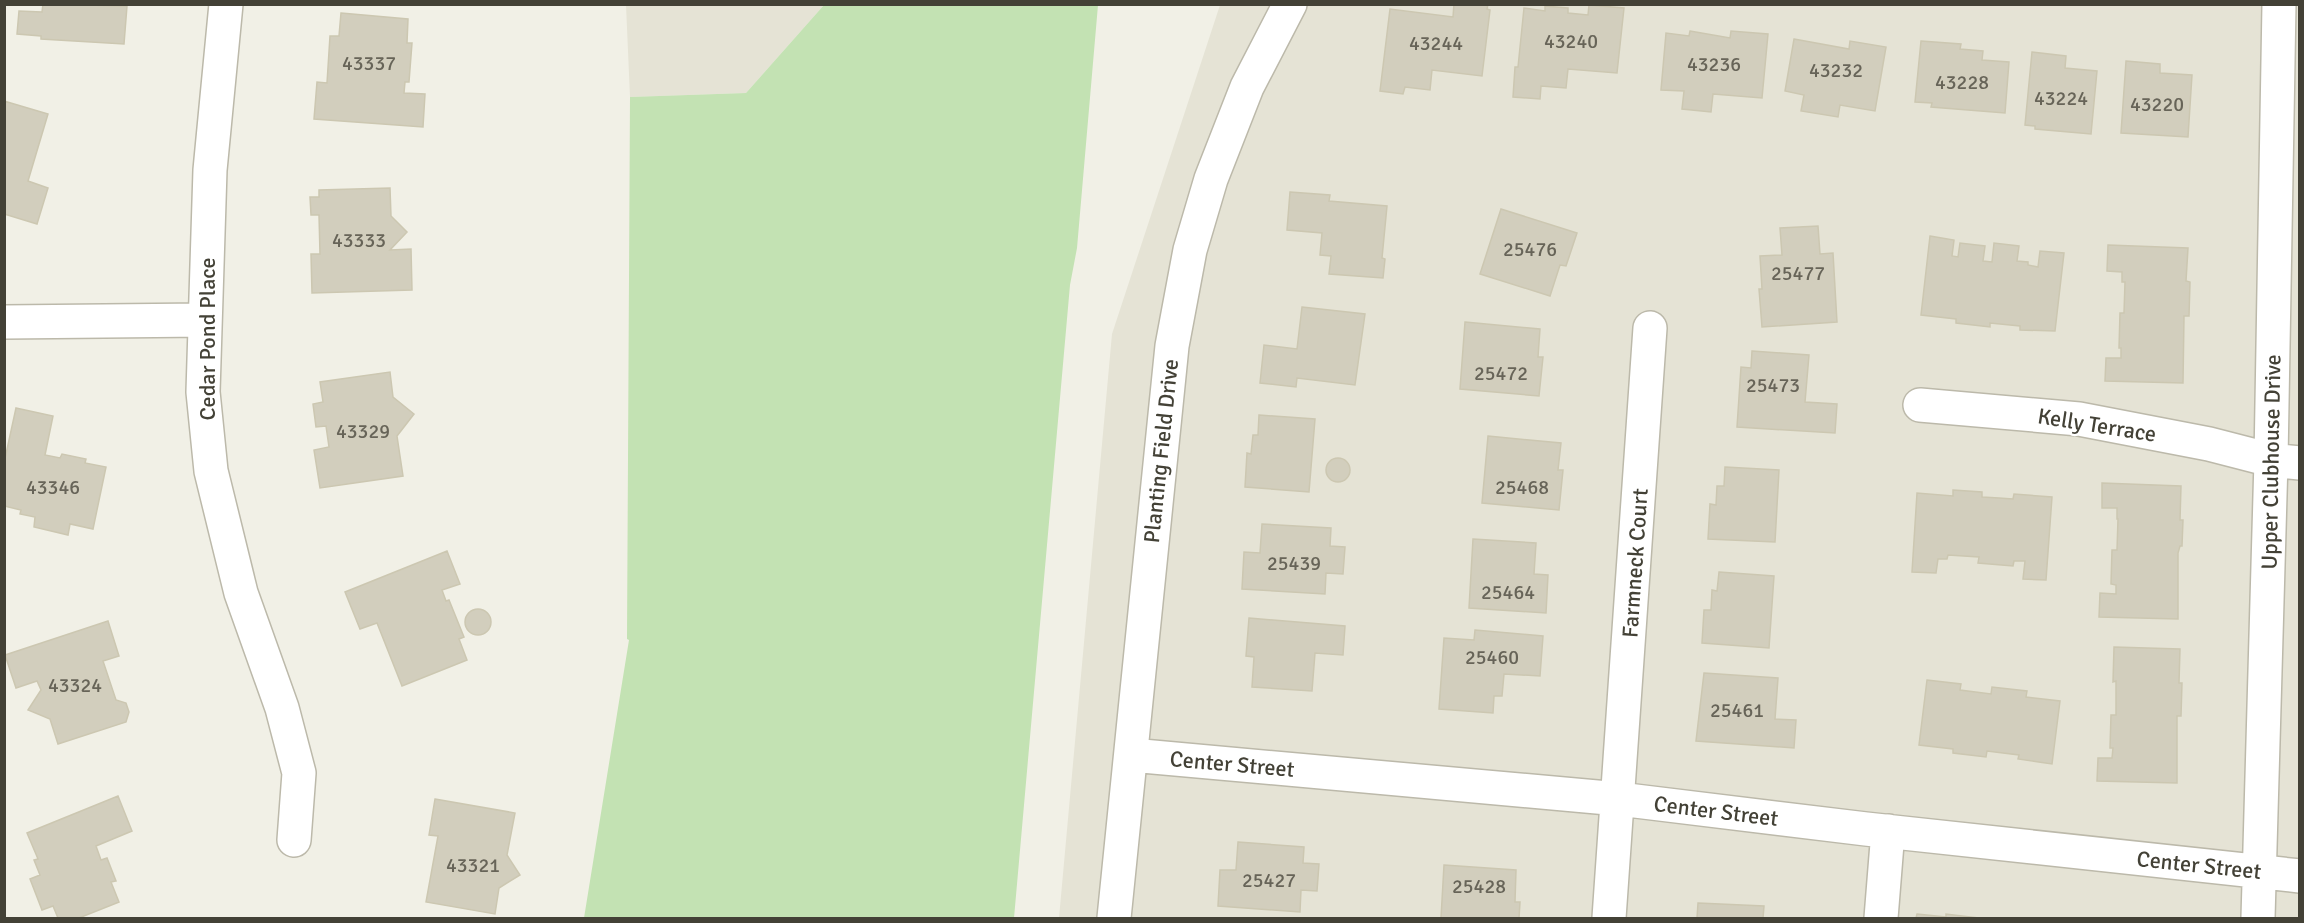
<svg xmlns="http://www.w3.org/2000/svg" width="2304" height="923" viewBox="0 0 2304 923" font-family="Signika,sans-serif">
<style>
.residential{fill:#e5e3d5}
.green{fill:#c3e2b3}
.building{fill:#d2cebd;stroke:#ccc7b1;stroke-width:1.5}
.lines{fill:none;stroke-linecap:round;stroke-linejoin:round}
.minor-casing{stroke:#bcb9aa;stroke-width:36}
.minor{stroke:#fff;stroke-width:33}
.labels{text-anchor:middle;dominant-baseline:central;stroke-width:4.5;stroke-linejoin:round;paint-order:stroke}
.number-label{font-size:20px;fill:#676458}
.street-label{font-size:22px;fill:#434136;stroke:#fff}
</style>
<rect width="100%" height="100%" fill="#f1f0e6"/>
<path class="residential" d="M626,5H824L746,93L630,97Z
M1220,5H2299V918H1059L1112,334Z"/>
<path class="green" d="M824,5H1098L1077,248L1070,285L1014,918H584L629,640L627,639L630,97L746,93Z"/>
<path class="building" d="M43,4L127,6L124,44L41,39V36L17,34L19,11L42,12Z
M1454,4H1488L1487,9L1490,10L1482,76L1432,70L1430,90L1405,87L1403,94L1380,91L1390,9L1453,17Z
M1589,5L1624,8L1617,73L1568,69L1566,88L1541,86L1540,99L1513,97L1515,67H1518L1524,8L1545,11V6L1568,8V13L1588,15Z
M341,13L408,19L407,43H412L409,82H405L404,93L425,94L423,127L314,119L317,82L327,83L330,36H339Z
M1690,31L1730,38L1731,31L1768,34L1762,98L1713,94L1711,112L1682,109L1684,91L1661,90L1666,33L1689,36Z
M1794,39L1849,49L1850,41L1886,47L1875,111L1840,105L1838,117L1801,111L1804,95L1785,91Z
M1921,41L1961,44L1960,49L1983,51L1982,60L2009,62L2005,113L1931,107L1932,103L1915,102Z
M2032,52L2066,56L2065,68L2097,71L2091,134L2035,129V126L2025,125Z
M2126,61L2160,64V73L2192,75L2188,137L2121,133Z
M4,101L48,114L28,181L48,188L37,224L4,214Z
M390,188L391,216L407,232L390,250L411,249L412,290L312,293L311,254H320L319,215H311L310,197H319V190Z
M1290,192L1330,195L1329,201L1387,206L1382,258L1385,259L1383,278L1329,274L1331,256L1320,255L1322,233L1287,230Z
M1501,209L1577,233L1566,266L1560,265L1550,296L1480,274Z
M1818,226L1820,254L1833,253L1837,322L1762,327L1759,289H1762L1760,256L1782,255L1780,228Z
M1930,236L1954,240L1952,256L1958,257L1960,243L1985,246L1983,261L1992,262L1994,243L2019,246L2017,261L2028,262V265L2038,267L2040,251L2064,253L2055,331L2020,330V326L1990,323V327L1956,323V319L1921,315Z
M2108,245L2188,248L2186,281L2190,282L2189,316H2184L2183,383L2105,381L2106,358H2121V348H2119L2120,313H2124L2125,282H2122V272L2107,271Z
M1302,307L1365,314L1355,385L1297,378L1296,387L1260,383L1264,345L1297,349Z
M1465,322L1540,329L1538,357H1543L1539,396L1460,389Z
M1752,351L1809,355L1805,402L1837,404L1835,433L1737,427L1741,367L1751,368Z
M390,372L393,397L414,414L397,436L403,476L320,488L314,450L329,447L326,426L316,427L313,404L323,402L320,382Z
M16,408L53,416L45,455L60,458L62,454L86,459L85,463L106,467L93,529L70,524L68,535L34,527L35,517L20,514L21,510L4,506V463Z
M1259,415L1315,419L1309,492L1245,487L1247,453L1251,454L1253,435H1258Z
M1488,436L1561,443L1558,470H1563L1559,510L1482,503Z
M1326 470a12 12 0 1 1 24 0a12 12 0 1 1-24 0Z
M1725,467L1779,470L1775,542L1708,539L1710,504L1716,505L1717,486H1724Z
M2102,483L2181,486L2180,520H2183L2182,546H2180L2178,553V619L2099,617L2100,593L2116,594V585L2111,584L2112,550H2117L2118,519H2117V508H2102Z
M1953,490L1982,492V497L1999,498L2013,499L2014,494L2052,497L2046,580L2023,579L2025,561H2014L2013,566L1978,563L1979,557L1948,555L1947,559H1938L1936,573L1912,572L1917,493L1953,496Z
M1262,524L1331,528L1330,546L1345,547L1343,574L1326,573L1325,594L1242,589L1244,552L1260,553Z
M1473,539L1536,543L1534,574L1548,575L1546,613L1469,608Z
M447,551L460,584L442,590L446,601L449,600L464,637L459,639L467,660L402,686L377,623L360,629L345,592Z
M1719,572L1774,576L1769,648L1702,643L1704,610H1711L1712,590L1717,591Z
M465 622a13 13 0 1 1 26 0a13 13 0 1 1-26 0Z
M1249,618L1345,626L1343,655L1315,653L1312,691L1252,687L1254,657L1246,656Z
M108,621L119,656L103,661L116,700L126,703L129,712L126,722L58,744L50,719L28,710L41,690L37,681L16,688L5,655Z
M1475,630L1543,636L1540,676L1504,674L1502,696H1494L1493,713L1439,709L1444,638L1474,640Z
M2114,647L2180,649L2179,683H2182L2181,716H2177V783L2097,781L2098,758H2112L2113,748H2110L2111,715H2116V681L2113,682Z
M1704,673L1778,678L1775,719L1796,720L1794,748L1696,741Z
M1927,680L1961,684L1960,690L1991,694L1992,687L2027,691L2026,697L2060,701L2052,764L2018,759L2019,755L1987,751L1986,757L1953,753V749L1919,745Z
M118,796L132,831L96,846L101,860L107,858L116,881L111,882L119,902L79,918H58L53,906L42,910L30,879L40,875L34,860L38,859L27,833Z
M435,799L515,813L507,855L520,875L499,888L495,914L426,902L438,836L429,835Z
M1238,842L1304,847L1303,863L1319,864L1317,891L1301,890L1300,912L1218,906L1220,870H1236Z
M1444,865L1516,870L1515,902H1520L1519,918H1441Z
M1698,903L1764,906L1763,918H1697Z
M1917,914L1946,917V914L1979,918H1916Z"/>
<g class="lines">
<defs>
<path id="minor" d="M226,4L210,170L203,392L211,471L241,593L282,708L299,773L294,840
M4,322L205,320
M1920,405L2079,419L2209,444L2271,460L2300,463
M1131,755L1619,799L1866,829L2300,876
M1114,918L1172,346L1190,250L1211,179L1247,87L1290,4
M1609,918L1650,328
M1881,918L1888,831
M2258,918L2271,460L2279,4"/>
</defs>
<use href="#minor" class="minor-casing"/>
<use href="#minor" class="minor"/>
</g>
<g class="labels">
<g class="number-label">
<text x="1571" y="41">43240</text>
<text x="1436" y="43">43244</text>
<text x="369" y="63">43337</text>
<text x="1714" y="64">43236</text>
<text x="1836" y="70">43232</text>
<text x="1962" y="82">43228</text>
<text x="2061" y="98">43224</text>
<text x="2157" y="104">43220</text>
<text x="359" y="240">43333</text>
<text x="1530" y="249">25476</text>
<text x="1798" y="273">25477</text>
<text x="1501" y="373">25472</text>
<text x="1773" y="385">25473</text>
<text x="363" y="431">43329</text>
<text x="53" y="487">43346</text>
<text x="1522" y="487">25468</text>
<text x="1294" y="563">25439</text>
<text x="1508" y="592">25464</text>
<text x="1492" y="657">25460</text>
<text x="75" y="685">43324</text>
<text x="1737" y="710">25461</text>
<text x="473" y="865">43321</text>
<text x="1269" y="880">25427</text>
<text x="1479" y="886">25428</text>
</g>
<g class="street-label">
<text transform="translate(207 339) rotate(-90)">Cedar Pond Place</text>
<text transform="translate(2097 425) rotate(9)">Kelly Terrace</text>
<text transform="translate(1161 451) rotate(-84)">Planting Field Drive</text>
<text transform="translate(2271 462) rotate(-89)">Upper Clubhouse Drive</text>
<text transform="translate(1635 563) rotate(-86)">Farmneck Court</text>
<text transform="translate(1232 764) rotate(5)">Center Street</text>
<text transform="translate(1716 811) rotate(7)">Center Street</text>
<text transform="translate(2199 865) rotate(6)">Center Street</text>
</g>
</g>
<rect width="2304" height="923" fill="none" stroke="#434136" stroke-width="12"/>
</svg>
